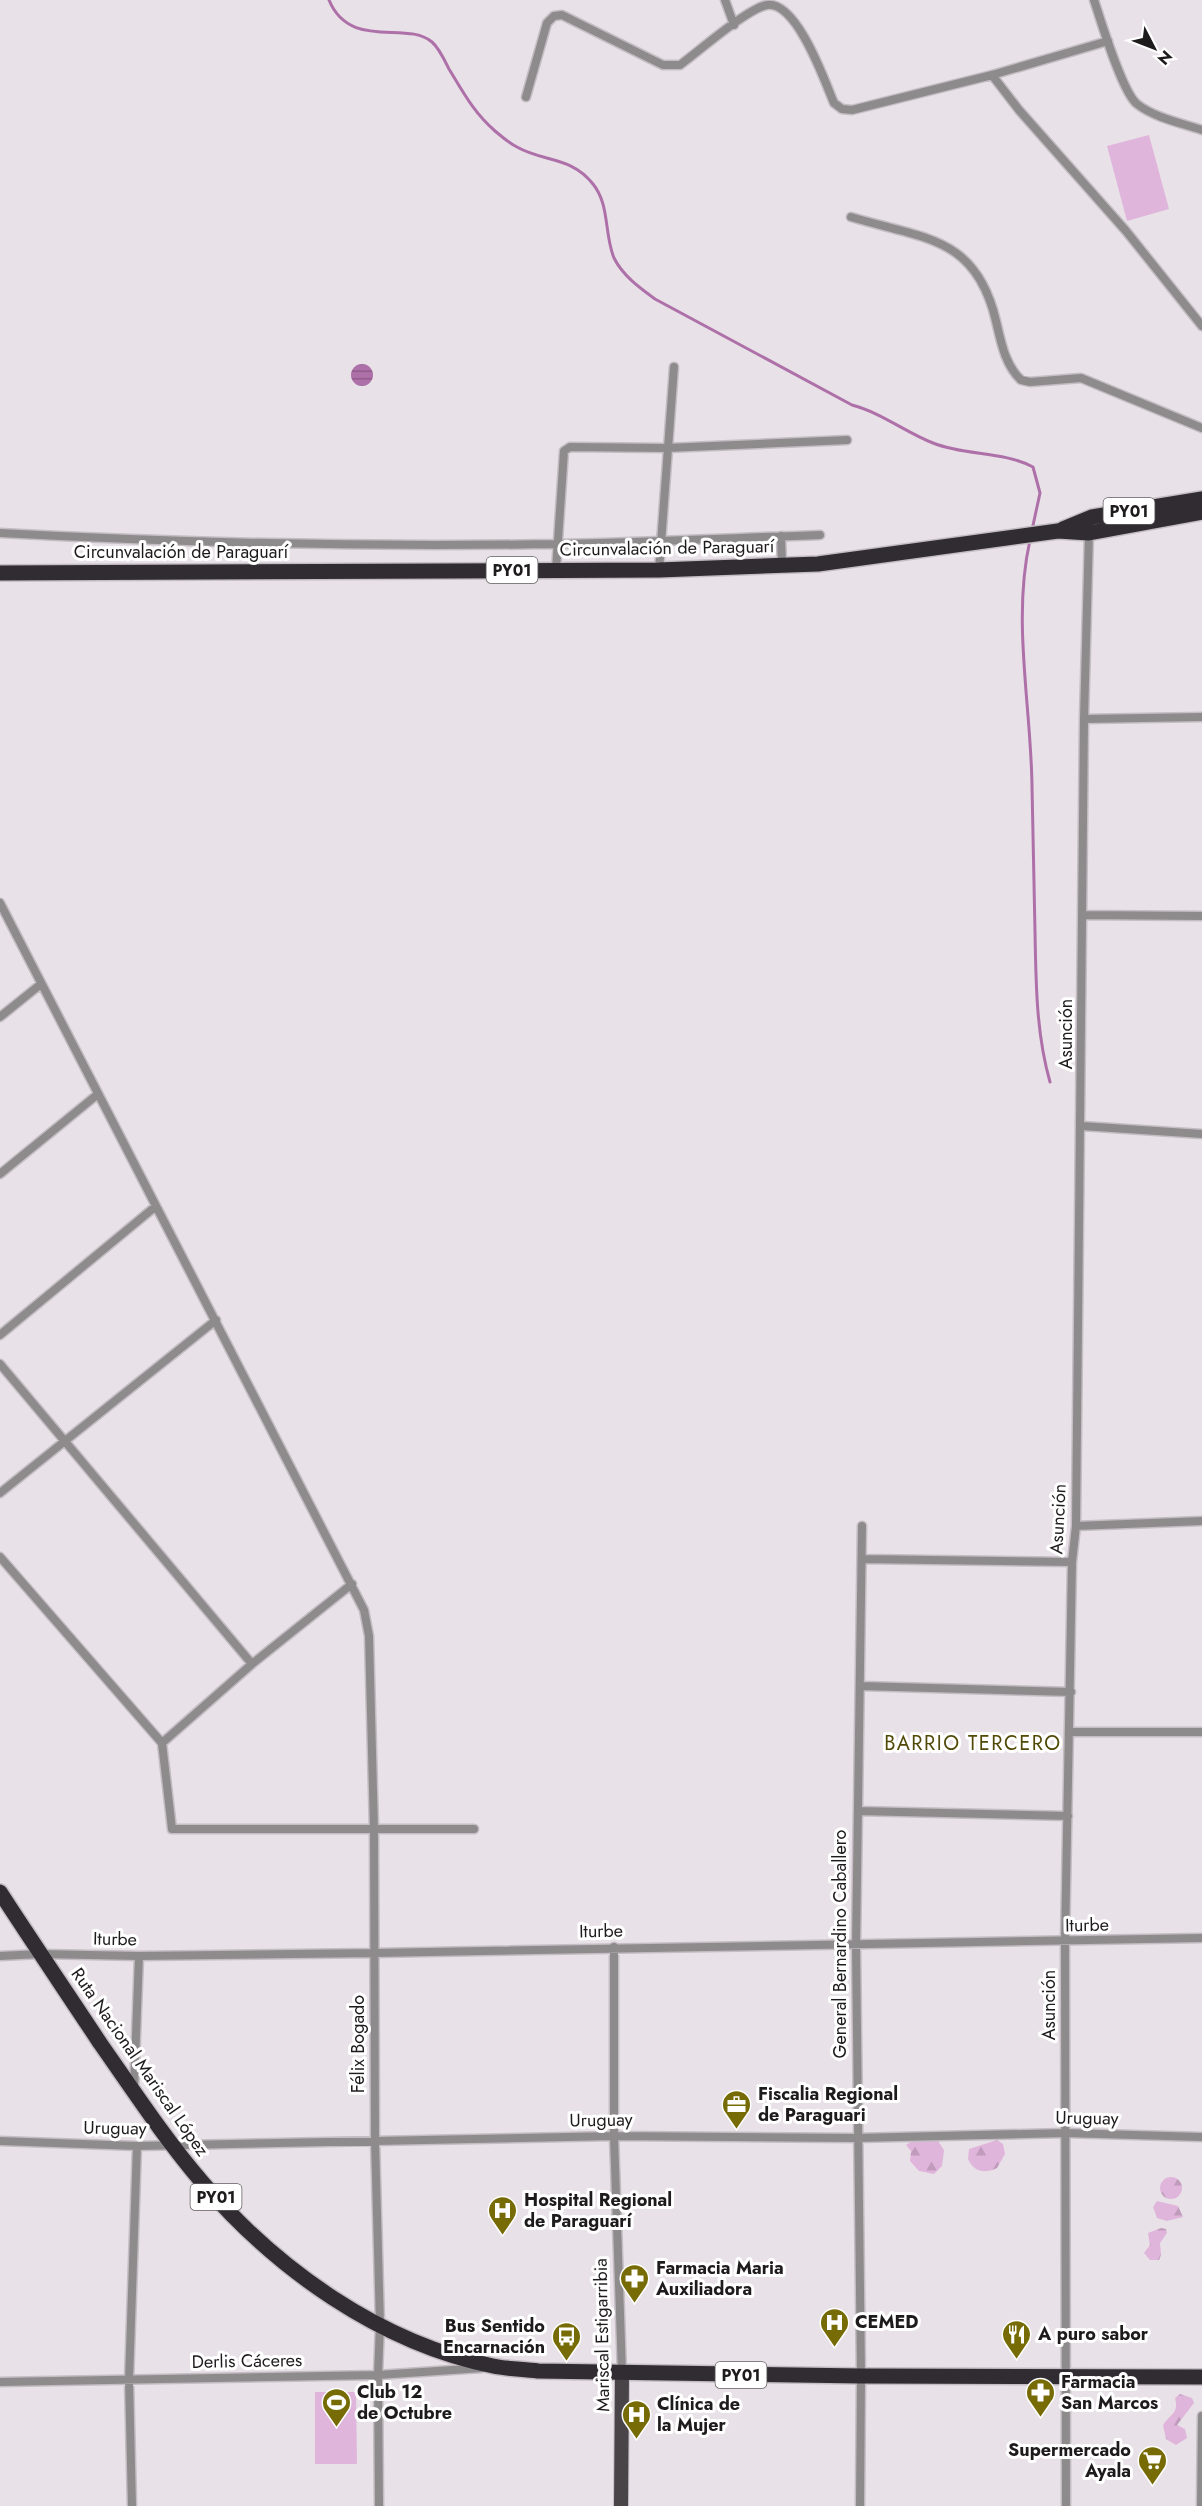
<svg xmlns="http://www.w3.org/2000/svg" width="1202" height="2506" viewBox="0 0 1202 2506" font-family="Jost,sans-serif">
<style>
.forest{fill:url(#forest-firs)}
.pitch{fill:#e0b5db}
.water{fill:url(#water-rules)}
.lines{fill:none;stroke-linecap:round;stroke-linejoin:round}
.stream{stroke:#ae70a8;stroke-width:3}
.street-casing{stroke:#c4bdc3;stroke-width:11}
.primary-casing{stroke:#c4bdc3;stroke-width:16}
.highway-casing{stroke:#c4bdc3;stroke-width:18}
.street{stroke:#8e8b8d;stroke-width:8}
.primary{stroke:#494448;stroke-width:14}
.highway{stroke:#312c31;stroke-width:15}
.labels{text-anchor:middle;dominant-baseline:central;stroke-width:6;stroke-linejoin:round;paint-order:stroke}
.shield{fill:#fff;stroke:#625f61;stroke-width:1.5}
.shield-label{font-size:16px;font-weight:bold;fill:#1e1b1d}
.street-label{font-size:18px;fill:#1e1b1d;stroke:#fff}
.poi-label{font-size:18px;font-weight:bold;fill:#1e1b1d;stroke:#fff;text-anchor:start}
.neighbourhood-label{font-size:20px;letter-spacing:1.5px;fill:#504907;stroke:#fff}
</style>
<defs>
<pattern id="forest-firs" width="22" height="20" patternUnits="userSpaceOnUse" patternTransform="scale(1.5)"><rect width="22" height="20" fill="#e0b5db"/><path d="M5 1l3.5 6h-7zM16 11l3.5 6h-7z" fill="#c09bbc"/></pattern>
<pattern id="water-rules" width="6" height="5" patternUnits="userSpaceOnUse" patternTransform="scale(1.5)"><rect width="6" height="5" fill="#ae70a8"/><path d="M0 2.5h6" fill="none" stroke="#8d5b88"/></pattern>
</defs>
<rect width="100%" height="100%" fill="#e8e1e7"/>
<path class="forest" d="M915,2139L938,2141L944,2150L942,2166L934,2174L919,2171L910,2161L911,2151L906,2145Z
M997,2140L1003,2144L1005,2154L997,2168C984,2174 974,2172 968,2159L969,2149Z
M1160 2188a11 11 0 1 1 22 0a11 11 0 1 1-22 0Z
M1157,2201L1178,2206L1183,2217L1167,2221L1157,2218L1153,2207Z
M1161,2228L1166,2229L1167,2233L1160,2243L1161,2255L1159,2260H1150L1144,2253L1150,2245L1148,2233Z
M1180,2394L1192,2398L1194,2403L1177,2425L1185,2429L1187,2438L1176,2445L1166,2439L1163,2425C1171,2413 1179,2414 1175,2398Z"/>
<path class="pitch" d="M1149,135L1169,209L1127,221L1107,146Z
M315,2392H356L357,2464H315Z"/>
<path class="water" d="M351 375a11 11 0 1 1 22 0a11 11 0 1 1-22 0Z"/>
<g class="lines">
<path class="stream" d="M329,0C350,51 407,20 432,42C439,48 445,61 449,69C463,92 474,113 495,131C501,136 509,143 517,147C543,162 571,156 593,184C610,205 604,234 614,258C623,276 640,288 655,299L852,405C882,413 905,432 933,443C965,456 1003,451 1033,467L1040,493L1032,530
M1030,540C1012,620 1031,705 1032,786C1033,835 1034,883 1035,932C1036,982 1036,1033 1050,1082"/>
<defs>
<path id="street" d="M725,0L734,25
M1094,0C1101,21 1122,92 1137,104C1155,118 1181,123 1202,130
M992,75L1019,110L1126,231L1202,326
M526,97L547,23L554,16L562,15L663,65H680C698,52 748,8 767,5C797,1 825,82 834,103L842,109L852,110L992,75L1108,41
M851,217C924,239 976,236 996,321C1001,342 1005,365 1021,380L1030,382L1081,378L1202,428
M0,533C185,543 372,547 557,544C645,542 733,538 820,535
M781,536L782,565
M556,570L564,451L570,447L667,448L847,440
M659,570L674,367
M1084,719L1202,717
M0,903L364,1610L369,1636L374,1829L375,2140L380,2324L378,2375L379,2506
M1083,915L1202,916
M0,1017L41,984
M1082,1126L1202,1134
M0,1174L98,1094
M0,1335L156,1206
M0,1364L252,1664
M0,1493L216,1320
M1076,1526L1202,1521
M0,1557L162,1743
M862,1559L1072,1562
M352,1584L252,1664L162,1743L172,1829H474
M861,1686L1071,1692
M1069,1732H1202
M858,1811L1068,1816
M614,1947V2136L622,2373
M0,1956L40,1954L139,1956L375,1953L1202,1938
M134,2089L139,1956
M0,2141L137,2146L614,2136L856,2138L1065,2133L1202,2137
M0,2382L378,2375L482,2368
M132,2506L129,2380L137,2146
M860,2506L861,2376L856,1946L862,1526
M1066,2506L1065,1942L1072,1562L1076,1526L1084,719L1089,533
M1201,2506L1202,2416"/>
<path id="primary" d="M621,2506L622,2374"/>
<path id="highway" d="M1063,529L1092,517L1202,499
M0,573L659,570L818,564L1058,531L1089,533L1202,512
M0,1892C33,1943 67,1993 100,2043C133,2090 165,2139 202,2182C276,2269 380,2343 493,2366C507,2369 523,2369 538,2371L861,2376L1202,2377"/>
</defs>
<use href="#street" class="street-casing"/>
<use href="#primary" class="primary-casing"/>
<use href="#highway" class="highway-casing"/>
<use href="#street" class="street"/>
<use href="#primary" class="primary"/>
<use href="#highway" class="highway"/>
</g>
<defs>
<symbol id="office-pin" viewBox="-11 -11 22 30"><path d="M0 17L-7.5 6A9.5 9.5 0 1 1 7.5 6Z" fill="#766b05" stroke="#fff"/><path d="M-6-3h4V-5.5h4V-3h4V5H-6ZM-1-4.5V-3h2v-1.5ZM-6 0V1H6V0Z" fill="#fff"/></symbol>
<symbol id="hospital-pin" viewBox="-11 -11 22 30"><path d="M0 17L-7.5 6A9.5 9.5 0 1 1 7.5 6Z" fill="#766b05" stroke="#fff"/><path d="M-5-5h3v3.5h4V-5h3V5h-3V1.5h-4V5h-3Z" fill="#fff"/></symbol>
<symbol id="pharmacy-pin" viewBox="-11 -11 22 30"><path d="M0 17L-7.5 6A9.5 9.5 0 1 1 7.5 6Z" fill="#766b05" stroke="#fff"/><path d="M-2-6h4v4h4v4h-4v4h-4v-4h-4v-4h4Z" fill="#fff"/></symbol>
<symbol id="restaurant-pin" viewBox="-11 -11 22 30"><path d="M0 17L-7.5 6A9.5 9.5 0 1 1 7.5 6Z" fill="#766b05" stroke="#fff"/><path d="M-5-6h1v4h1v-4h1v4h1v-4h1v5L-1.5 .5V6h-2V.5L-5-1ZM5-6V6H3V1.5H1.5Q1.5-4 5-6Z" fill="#fff"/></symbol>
<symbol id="bus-pin" viewBox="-11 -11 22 30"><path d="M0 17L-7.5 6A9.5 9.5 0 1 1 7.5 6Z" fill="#766b05" stroke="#fff"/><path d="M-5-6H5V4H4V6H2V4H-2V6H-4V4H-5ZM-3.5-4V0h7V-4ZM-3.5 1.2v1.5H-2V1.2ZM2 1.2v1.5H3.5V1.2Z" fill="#fff"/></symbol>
<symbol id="stadium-pin" viewBox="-11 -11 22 30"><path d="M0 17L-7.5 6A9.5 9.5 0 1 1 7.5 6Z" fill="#766b05" stroke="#fff"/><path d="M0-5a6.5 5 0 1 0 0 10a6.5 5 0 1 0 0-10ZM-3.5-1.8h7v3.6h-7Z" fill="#fff"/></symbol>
<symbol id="supermarket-pin" viewBox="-11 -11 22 30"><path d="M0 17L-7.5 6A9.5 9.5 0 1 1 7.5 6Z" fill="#766b05" stroke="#fff"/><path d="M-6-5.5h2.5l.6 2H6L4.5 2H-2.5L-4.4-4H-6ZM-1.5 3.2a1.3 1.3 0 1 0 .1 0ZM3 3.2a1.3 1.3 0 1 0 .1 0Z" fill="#fff"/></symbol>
</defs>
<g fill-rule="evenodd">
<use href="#office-pin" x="720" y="2088" width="33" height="45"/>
<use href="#hospital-pin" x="486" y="2194" width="33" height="45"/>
<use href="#pharmacy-pin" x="618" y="2262" width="33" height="45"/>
<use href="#hospital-pin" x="818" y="2306" width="33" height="45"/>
<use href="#restaurant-pin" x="1000" y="2318" width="33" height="45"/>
<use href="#bus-pin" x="550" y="2320" width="33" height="45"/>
<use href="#pharmacy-pin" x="1024" y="2376" width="33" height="45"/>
<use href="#stadium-pin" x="320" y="2386" width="33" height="45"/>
<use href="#hospital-pin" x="620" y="2398" width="33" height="45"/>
<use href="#supermarket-pin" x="1136" y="2444" width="33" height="45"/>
</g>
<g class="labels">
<g class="shield">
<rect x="1103.5" y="498" width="51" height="26" rx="4.5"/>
<rect x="486.5" y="557" width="51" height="26" rx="4.5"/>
<rect x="190.5" y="2184" width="51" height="26" rx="4.5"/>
<rect x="715.5" y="2362" width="51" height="26" rx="4.5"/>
</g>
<g class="shield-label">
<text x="1129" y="511">PY01</text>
<text x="512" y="570">PY01</text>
<text x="216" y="2197">PY01</text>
<text x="741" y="2375">PY01</text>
</g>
<g class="street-label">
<text transform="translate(667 548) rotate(-1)">Circunvalación de Paraguarí</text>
<text x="181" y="552">Circunvalación de Paraguarí</text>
<text transform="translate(1066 1034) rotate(-90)">Asunción</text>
<text transform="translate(1058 1519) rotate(-87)">Asunción</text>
<text transform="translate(1087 1925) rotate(-1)">Iturbe</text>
<text transform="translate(601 1931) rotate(-1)">Iturbe</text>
<text transform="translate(115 1939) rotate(1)">Iturbe</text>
<text transform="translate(840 1944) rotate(-90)">General Bernardino Caballero</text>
<text transform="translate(1049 2005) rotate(-90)">Asunción</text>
<text transform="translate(358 2044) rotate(-90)">Félix Bogado</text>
<text transform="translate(140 2062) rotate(55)">Ruta Nacional Mariscal López</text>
<text transform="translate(1087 2118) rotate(1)">Uruguay</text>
<text transform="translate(601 2120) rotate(-1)">Uruguay</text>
<text transform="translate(115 2128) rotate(1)">Uruguay</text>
<text transform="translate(602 2335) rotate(-91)">Mariscal Estigarribia</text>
<text transform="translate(247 2361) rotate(-1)">Derlis Cáceres</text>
</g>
<g class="poi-label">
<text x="758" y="2094">Fiscalia Regional<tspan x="758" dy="21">de Paraguari</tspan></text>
<text x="524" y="2200">Hospital Regional<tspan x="524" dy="21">de Paraguarí</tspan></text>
<text x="656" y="2268">Farmacia Maria<tspan x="656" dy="21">Auxiliadora</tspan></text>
<text x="855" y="2322">CEMED</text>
<text x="545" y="2326" text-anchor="end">Bus Sentido<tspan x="545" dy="21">Encarnación</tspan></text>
<text x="1038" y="2334">A puro sabor</text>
<text x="1061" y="2382">Farmacia<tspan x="1061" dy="21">San Marcos</tspan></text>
<text x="357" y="2392">Club 12<tspan x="357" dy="21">de Octubre</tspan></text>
<text x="657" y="2404">Clínica de<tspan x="657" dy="21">la Mujer</tspan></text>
<text x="1131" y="2450" text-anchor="end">Supermercado<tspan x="1131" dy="21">Ayala</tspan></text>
</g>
<g class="neighbourhood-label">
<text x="973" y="1743">BARRIO TERCERO</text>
</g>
</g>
<g transform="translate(1154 48) rotate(132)" stroke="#ffffff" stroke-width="4.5" paint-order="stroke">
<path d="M0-4.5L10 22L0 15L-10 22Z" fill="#1e1b1d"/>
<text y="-9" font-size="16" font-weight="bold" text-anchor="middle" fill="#1e1b1d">N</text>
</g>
</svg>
